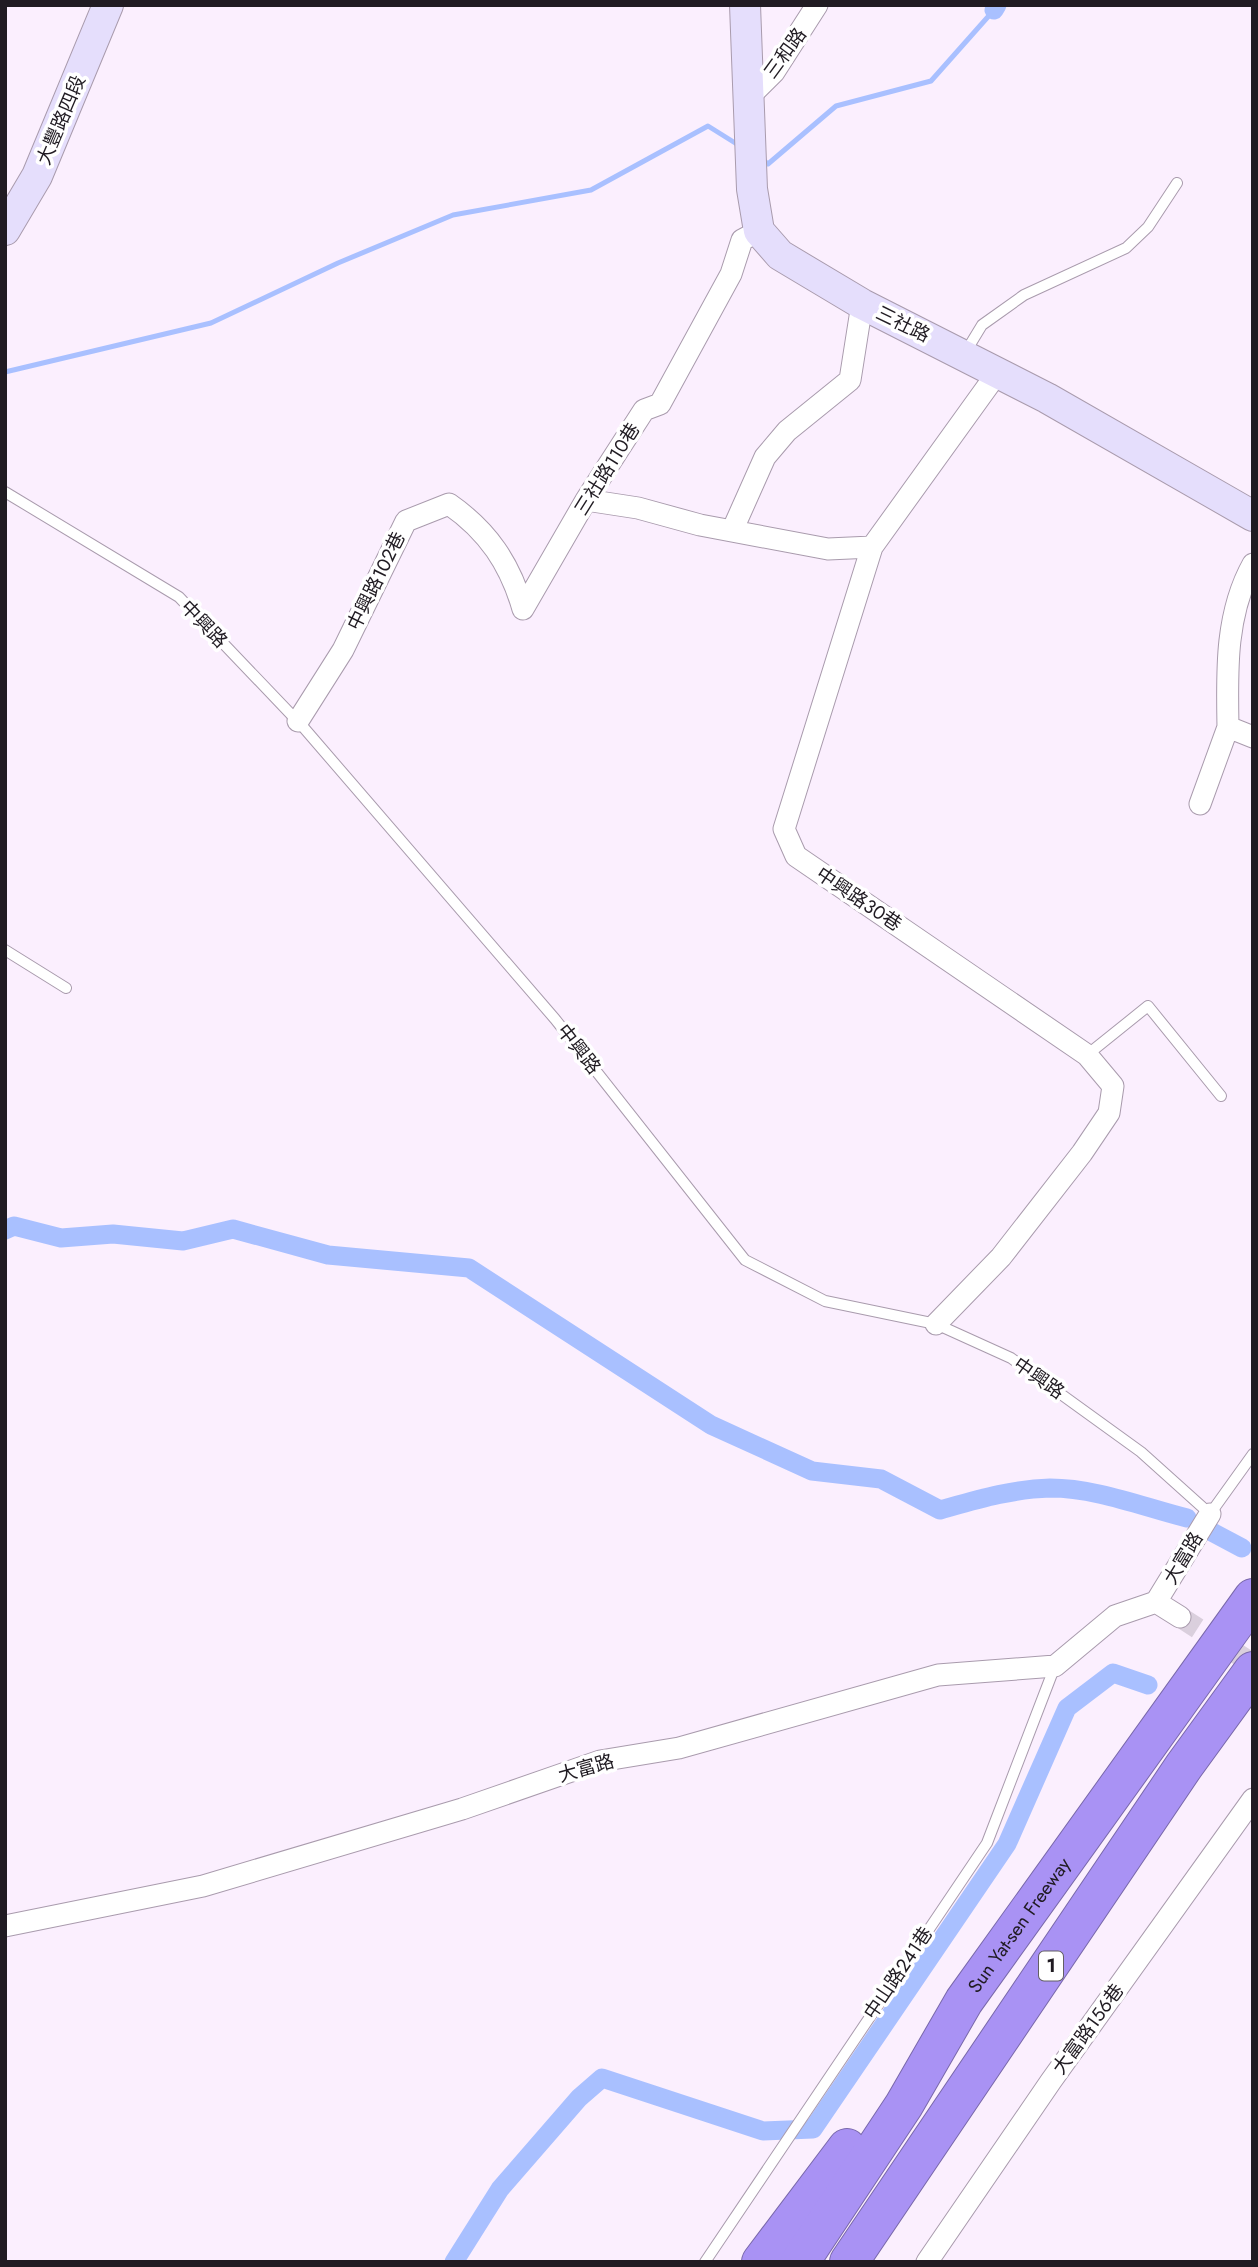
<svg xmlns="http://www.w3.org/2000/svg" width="1258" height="2267" viewBox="0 0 1258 2267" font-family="Jost,'Noto Sans TC',sans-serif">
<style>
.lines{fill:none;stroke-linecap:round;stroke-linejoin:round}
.stream{stroke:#a9c0ff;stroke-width:5}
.canal{stroke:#a9c0ff;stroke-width:19}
.street-tunnel{stroke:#dacfdd;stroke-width:21;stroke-dasharray:21 10;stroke-linecap:butt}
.lane-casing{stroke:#a99bad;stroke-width:12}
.street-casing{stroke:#a99bad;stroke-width:23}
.secondary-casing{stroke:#a99bad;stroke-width:32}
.highway-casing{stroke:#7968aa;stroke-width:40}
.lane{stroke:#fff;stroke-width:10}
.street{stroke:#fff;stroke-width:21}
.secondary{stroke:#e5defc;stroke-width:30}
.highway{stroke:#a992f4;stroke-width:38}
.labels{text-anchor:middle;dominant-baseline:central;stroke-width:7;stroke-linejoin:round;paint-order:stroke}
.shield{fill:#fff;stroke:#635f64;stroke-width:2}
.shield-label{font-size:18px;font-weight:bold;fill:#201b22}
.street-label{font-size:19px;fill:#201b22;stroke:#fff}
</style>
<rect width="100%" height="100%" fill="#fbeffe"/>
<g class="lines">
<path class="stream" d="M763,160L768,164L836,106L931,81L994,10
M5,372L211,323L338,263L453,215L591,190L708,126L740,146"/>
<path class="canal" d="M994,10L997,5
M5,1230L14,1226L61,1238L113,1234L183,1241L233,1229L328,1255L469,1268L711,1425L812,1471L881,1479L940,1510C976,1500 1012,1489 1050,1488C1096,1488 1143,1507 1187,1518
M1212,1532L1242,1548
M454,2262L500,2189L579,2098L602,2078L763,2131L813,2129L1007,1844L1067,1708L1113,1673L1148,1685"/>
<path class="street-tunnel" d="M1180,1617L1253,1664"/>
<defs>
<path id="lane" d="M965,353L982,325L1024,295L1126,248L1148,227L1177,183
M5,492L179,597L304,728L555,1019L745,1260L825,1301L936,1324L1011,1358L1141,1452L1210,1514L1253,1454
M5,950L66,988
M1087,1055L1148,1006L1221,1096
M705,2262L987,1843L1055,1666"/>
<path id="street" d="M748,98L774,72L817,5
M586,500L638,508L700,525L828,549L872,547
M732,531L765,457L787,431L850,380L862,304
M523,609L586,500L644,410L660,404L731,274L742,240L759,231
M298,721L343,650L406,521L449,504C488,531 510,564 523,609
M1228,727C1227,672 1225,614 1253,564
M1200,804L1228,727L1253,737
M936,1324L1001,1257L1082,1153L1109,1113L1113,1086L1087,1055L796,856L784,829L872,547L998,372
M1156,1602L1180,1617
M5,1926L203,1886L462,1809L600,1761L679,1748L938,1675L1055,1666L1115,1616L1156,1602L1210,1514
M927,2262L1051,2081L1253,1799"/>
<path id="secondary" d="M745,5L752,189L759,231L780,255L862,304L1047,398L1253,516
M5,230L37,176L108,5"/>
<g id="highway">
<path d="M761,2262L847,2148"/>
<path id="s1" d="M800,2262L904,2105L964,2001L1253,1598"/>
<path d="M849,2262L1184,1766L1253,1671"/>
</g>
</defs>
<use href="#lane" class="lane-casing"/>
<use href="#street" class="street-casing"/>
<use href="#secondary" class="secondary-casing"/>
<use href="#highway" class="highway-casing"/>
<use href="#lane" class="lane"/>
<use href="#street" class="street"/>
<use href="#secondary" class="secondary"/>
<use href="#highway" class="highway"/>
</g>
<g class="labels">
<rect class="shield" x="1039" y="1951.5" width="24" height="29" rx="5"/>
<g class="shield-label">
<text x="1051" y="1966">1</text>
</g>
<g class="street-label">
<text transform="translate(785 53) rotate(-54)">三和路</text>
<text transform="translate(61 120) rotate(-67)">大豐路四段</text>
<text transform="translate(903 324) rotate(26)">三社路</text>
<text transform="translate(607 469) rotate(-58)">三社路110巷</text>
<text transform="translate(376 581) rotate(-64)">中興路102巷</text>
<text transform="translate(204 624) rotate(46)">中興路</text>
<text transform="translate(859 899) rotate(34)">中興路30巷</text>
<text transform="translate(579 1049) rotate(52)">中興路</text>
<text transform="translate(1039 1378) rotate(35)">中興路</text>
<text transform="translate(1183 1558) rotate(-59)">大富路</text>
<text transform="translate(586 1768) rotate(-16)">大富路</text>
<text stroke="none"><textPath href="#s1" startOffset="402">Sun Yat-sen Freeway</textPath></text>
<text transform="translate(898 1973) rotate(-56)">中山路241巷</text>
<text transform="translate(1088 2029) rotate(-54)">大富路156巷</text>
</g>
</g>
<rect width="1258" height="2267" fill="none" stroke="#201b22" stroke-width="14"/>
</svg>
